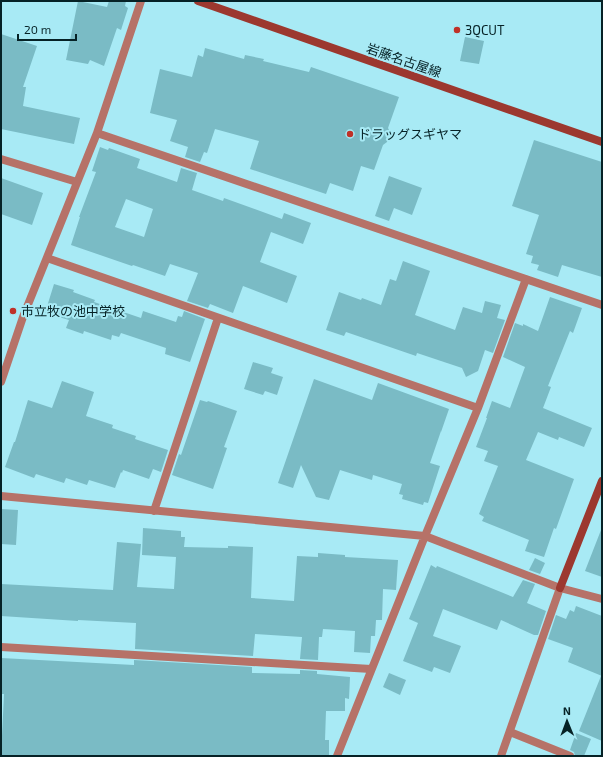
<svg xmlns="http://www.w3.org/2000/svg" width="603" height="757" viewBox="0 0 603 757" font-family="'Exo 2','Noto Sans JP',sans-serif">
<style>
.building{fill:#7abbc5;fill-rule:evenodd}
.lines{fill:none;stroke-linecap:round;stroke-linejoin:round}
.street{stroke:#b67268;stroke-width:8}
.secondary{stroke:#9c382f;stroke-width:8}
.poi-dot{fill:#bf3128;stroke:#a8eaf5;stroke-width:1.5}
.labels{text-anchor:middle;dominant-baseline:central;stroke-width:4;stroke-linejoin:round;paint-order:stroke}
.poi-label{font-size:13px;fill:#062226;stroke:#a8eaf5;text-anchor:start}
.street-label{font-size:13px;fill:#062226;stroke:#a8eaf5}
</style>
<rect width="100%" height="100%" fill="#a8eaf5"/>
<path class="building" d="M78,1L107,7L109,1H126L125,6L128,8L121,30L117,28L104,66L90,60L88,64L66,60Z
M1,34L37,46L23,87H26L23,106L80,118L74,144L1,129Z
M465,37L484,41L479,64L460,61Z
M205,48L244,59L245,55L264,59L263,61L309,72L311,67L399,97L388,128L390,132L389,139L387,142L383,145L374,170L361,166L353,191L330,183L326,194L250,169L259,141L215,129L207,153L204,152L200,162L185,157L188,147L170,141L177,120L150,113L160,69L192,77L198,55L203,57Z
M534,140L602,162V277L562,265L558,277L537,270L539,265L531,263L533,256L526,254L539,215L512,206Z
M100,147L108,150L109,148L140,159L137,168L177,182L181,168L197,173L192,190L223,201L224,198L282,219L284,213L311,223L303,244L271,232L260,262L297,276L287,303L243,286L233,313L210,304L208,308L187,301L198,273L170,264L165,276L133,265L132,266L71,245L80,217H79L96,172L92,171ZM126,199L153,209L144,237L115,227Z
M389,176L422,188L412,215L394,208L389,221L375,216Z
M1,178L43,193L32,225L1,214Z
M403,261L430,271L415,315L455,330L463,307L482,313L485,301L501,305L497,318L505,320L493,353L485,350L478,371L466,377L462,368L417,353L416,356L346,332L344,336L326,330L339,292L361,300L362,298L381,305L390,279L396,281Z
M54,284L74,290L73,292L95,300L94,302L141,318L143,311L176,322L178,316L182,317L184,311L205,319L190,362L165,354L166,348L121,333L119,337L112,335L111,340L84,331L83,334L66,328L69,320L45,313Z
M550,297L582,308L573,333L570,331L548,386L551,387L543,408L592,428L584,447L559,437L558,440L538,432L526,460L574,479L556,529L554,528L544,557L525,551L529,540L482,521L484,517L479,514L498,466L484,461L488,451L476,447L487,418H486L492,401L510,408L525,367L503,357L515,323L523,326V324L538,331Z
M253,362L273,368L271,373L283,377L277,395L265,391L263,395L244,389Z
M314,379L372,400L378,383L449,409L441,432V431L430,463L440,466L428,503L424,502L423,505L402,499L403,495L399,494L402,484L373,475L372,480L340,470L329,500L316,497L301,465L293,488L278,483Z
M62,381L94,392L86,416L113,425L112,428L136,436L135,439L168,450L161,472L153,469L149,479L123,470L122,473L121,472L115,488L89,480L87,485L66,478L64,483L36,474L34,478L5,467L14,442H15L28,400L52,408Z
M200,400L207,402L208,401L237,411L224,447L227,448L213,489L172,475L179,454L181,455Z
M1,509L18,510L16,545L1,544Z
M143,528L181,531V537H185L184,547L228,548V546L253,547L251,598L294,601L297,556L318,557V553L345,555V557L398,560L396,590L383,589L382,620H376L375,636H371L370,653L354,652L355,631L323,629L322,637H319L318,660L300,659L302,637L255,634L253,656L135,649L136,623L78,620V621L1,616V584L113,590L117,542L141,544L137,587L174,589L176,557L142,555Z
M601,530L602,531V577L585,571Z
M535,558L545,563L540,574L529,570Z
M431,565L436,568L437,566L513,597L523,580L535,584L527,603L546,611L538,635H534L501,620L497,630L443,609L433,636L461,646L450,673L434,667L432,672L403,661L418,623L409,619Z
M576,606L602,616V676L568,662L573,648L548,639L556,615L566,619L570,610L574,612Z
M1,658L134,665V660L252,667V673L300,674V670L317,671V674L350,677L349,699L345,698V711H326L325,740H329V756H1L4,694H1Z
M389,673L406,680L400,695L383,687Z
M601,676H602V741L579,731Z
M576,733L591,739L584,756H575L574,752L570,750Z"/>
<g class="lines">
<path class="street" d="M97,133L602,305
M1,159L77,182
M47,258L478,408
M1,382L23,317L97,133L141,1
M1,496L425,536L560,588L602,599
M154,511L218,318
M1,647L371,669
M510,732L570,756
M337,756L425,536L478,408L526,279
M501,756L560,588"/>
<path class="secondary" d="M198,1L602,142
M560,588L602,481"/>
</g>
<g class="poi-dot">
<circle cx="457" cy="30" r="4"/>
<circle cx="350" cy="134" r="4"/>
<circle cx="13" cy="311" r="4"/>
</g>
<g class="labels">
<g class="poi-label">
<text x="465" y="30">3QCUT</text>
<text x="358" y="134">ドラッグスギヤマ</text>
<text x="21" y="311">市立牧の池中学校</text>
</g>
<g class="street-label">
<text transform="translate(404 60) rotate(19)">岩藤名古屋線</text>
</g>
</g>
<rect width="603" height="757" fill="none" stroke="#062226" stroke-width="4"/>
<g transform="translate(567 721) rotate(359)" stroke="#a8eaf5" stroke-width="3" paint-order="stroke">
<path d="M0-3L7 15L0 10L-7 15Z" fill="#062226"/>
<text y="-6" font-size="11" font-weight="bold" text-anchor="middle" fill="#062226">N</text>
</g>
<path d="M18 34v6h58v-6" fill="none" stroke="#062226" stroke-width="2"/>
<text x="24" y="34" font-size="12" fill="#062226" stroke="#a8eaf5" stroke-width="3" paint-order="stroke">20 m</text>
</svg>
